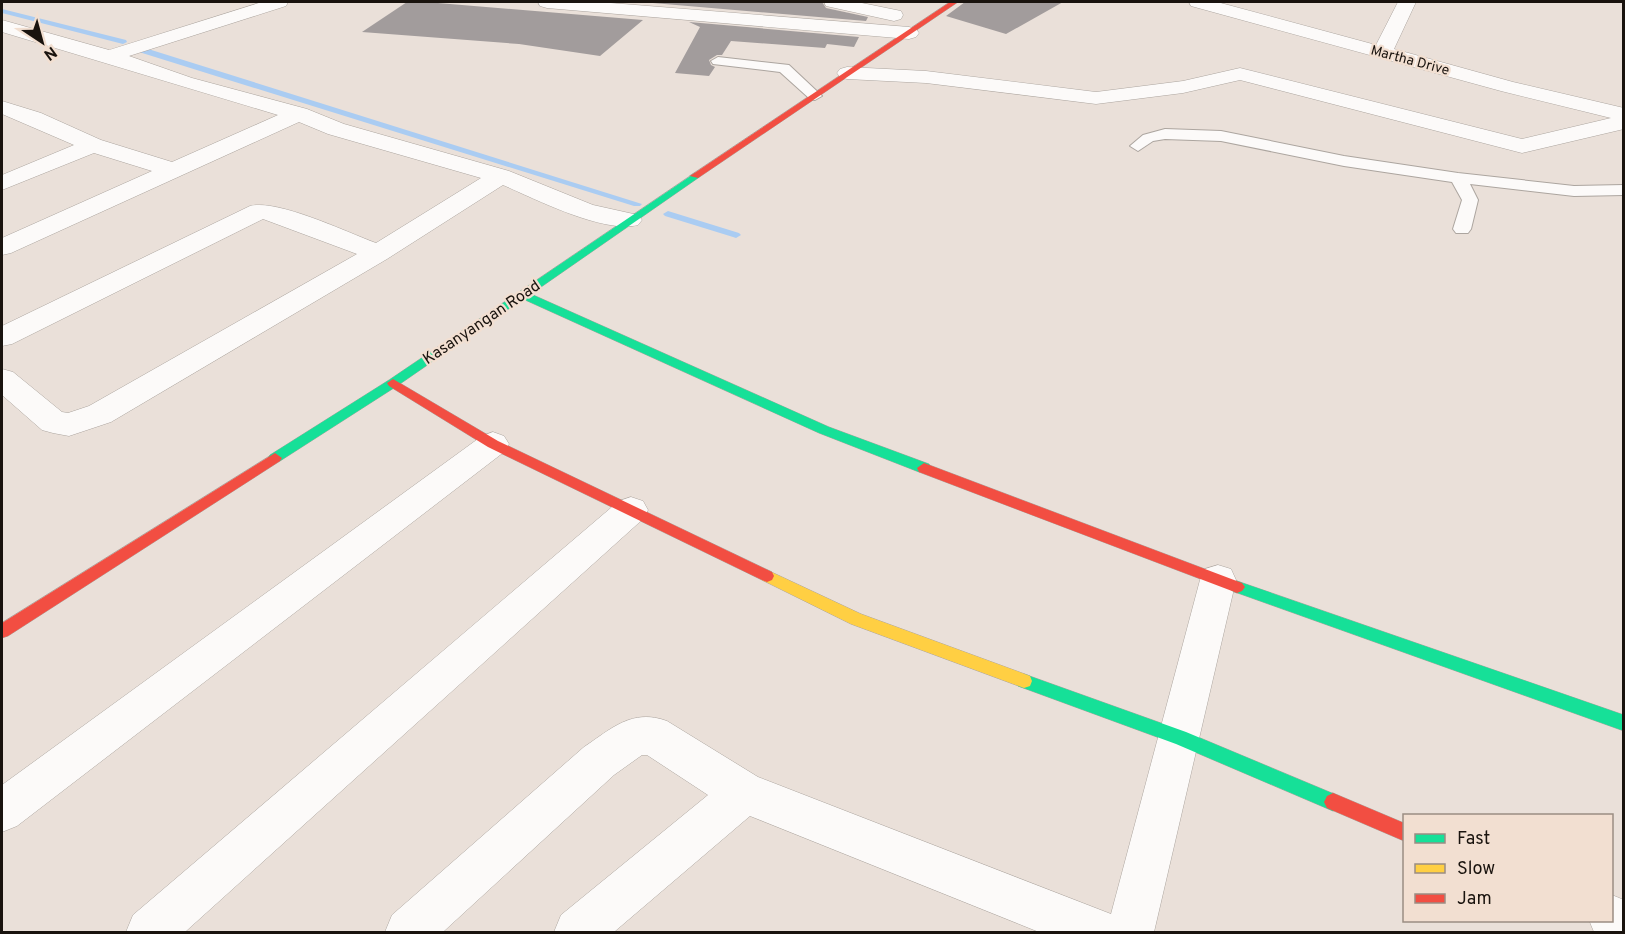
<svg xmlns="http://www.w3.org/2000/svg" width="1625" height="934" viewBox="0 0 1625 934" font-family="Overpass,sans-serif">
<style>
.lines{fill:none;stroke-linecap:round;stroke-linejoin:round}
.stream{fill:#aaccf2;fill-rule:evenodd}
.building{fill:#a29c9c}
.lane-casing{stroke:#aca59f;stroke-width:2}
.street-casing{stroke:#aca59f;stroke-width:1}
.fast-casing{stroke:#aca59f;stroke-width:1}
.slow-casing{stroke:#aca59f;stroke-width:1}
.jam-casing{stroke:#aca59f;stroke-width:1}
.lane{fill:#fcfaf9;fill-rule:evenodd}
.street{fill:#fcfaf9;fill-rule:evenodd}
.fast{fill:#16e098;fill-rule:evenodd}
.slow{fill:#ffcf43;fill-rule:evenodd}
.jam{fill:#f24e42;fill-rule:evenodd}
.labels{text-anchor:middle;dominant-baseline:central;stroke-width:4.5;stroke-linejoin:round;paint-order:stroke}
.far-street-label{font-size:14px;fill:#19130e;stroke:#f2dfd1}
.street-label{font-size:16px;fill:#19130e;stroke:#f2dfd1}
</style>
<rect width="100%" height="100%" fill="#eae0d9"/>
<g class="lines">
<path class="stream" d="M2,9L126,40L127,42L123,44L2,13Z
M139,48H145L642,204L640,206H634L139,52Z
M668,211L739,233L741,235L736,238L733,237L665,216L663,214Z"/>
</g>
<path class="building" d="M407,2H426L643,20L600,56L519,44L362,32Z
M641,2H822L826,8L868,17L866,21Z
M965,2H1063L1006,34L946,16Z
M689,22L859,37L854,47L827,44L825,48L731,41L722,55H717L709,60L711,65L715,67L709,76L675,73L700,27Z"/>
<g class="lines">
<defs>
<path id="lane" d="M718,57L789,65L822,96L815,100L810,99L780,72L713,64L711,61Z
M1165,129L1221,131L1344,156L1458,173L1574,186L1624,185V195L1574,196L1470,184L1478,200L1471,229L1468,233H1456L1453,229L1462,200L1452,182L1344,166L1221,141L1165,139L1153,141L1138,151L1130,146L1143,135Z"/>
<path id="street" d="M262,2H288L286,6L129,56L192,78L307,109L344,124L509,171L593,205L638,215L642,220L638,225C604,234 535,199 503,185L387,259L111,422L69,436L53,433L42,430L2,395V369L13,372L62,412L68,413L89,406L357,254L263,219L12,344L2,346V326L250,206C278,199 346,232 376,243L481,178L328,134L299,122L11,253L2,255V238L152,171L94,153L2,190V175L74,145L2,114V101L41,113L101,140L172,162L278,115L2,32V20L109,50Z
M538,2H598L909,27L916,29L919,33L916,37L909,39L547,8L540,6Z
M824,2H857L901,11L903,15L901,19L894,21L826,6Z
M1189,2H1217L1376,45L1398,2H1416L1394,49L1513,82L1624,108V129L1522,153L1240,80L1183,93L1096,104L926,83L847,79L840,77L837,73L840,69L847,67L926,71L1096,92L1183,81L1240,68L1522,139L1611,118L1501,91L1191,6Z
M493,432L504,436L509,444L504,452L17,826L2,832V785L482,436Z
M631,497L643,501L648,510L643,519L185,932H126L133,915L619,501Z
M1218,565L1231,569L1236,580L1154,932H1039L750,816L614,932H554L561,915L708,795L647,755H642L614,775L443,932H385L392,915L584,747C611,729 632,708 667,721L758,777L1111,914L1200,580L1205,569Z
M1612,895L1624,900V932H1594L1589,920H1612Z"/>
<path id="fast" d="M695,173L700,176L698,178L531,294L829,427L929,464L931,468L929,472H919L819,433L523,299L397,386L280,461H270L268,458L270,455L389,380Z
M1237,581L1624,715V731L1232,591L1229,587L1232,583Z
M1024,674L1186,732L1339,796L1342,802L1339,808L1333,811L1176,744L1018,686L1016,681L1018,676Z"/>
<path id="slow" d="M767,570L861,614L1030,676L1032,681L1030,686L1024,688L851,624L762,580L760,576L762,572Z"/>
<path id="jam" d="M950,2H958L698,178L690,176Z
M393,379L498,441L772,572L774,576L772,580L767,582L762,580L488,447L389,386L387,383Z
M275,453L282,458L280,461L8,636L2,638V623Z
M924,463L1242,583L1245,587L1242,591L1237,593L1232,591L919,472L917,468Z
M1333,793L1404,823V841L1327,808L1324,802L1327,796Z"/>
</defs>
<use href="#lane" class="lane-casing"/>
<use href="#street" class="street-casing"/>
<use href="#fast" class="fast-casing"/>
<use href="#slow" class="slow-casing"/>
<use href="#jam" class="jam-casing"/>
<use href="#lane" class="lane"/>
<use href="#street" class="street"/>
<use href="#fast" class="fast"/>
<use href="#slow" class="slow"/>
<use href="#jam" class="jam"/>
</g>
<g class="labels">
<g class="far-street-label">
<text transform="translate(1410 61) rotate(15)">Martha Drive</text>
</g>
<g class="street-label">
<text transform="translate(482 323) rotate(-34)">Kasanyangan Road</text>
</g>
</g>
<rect width="1625" height="934" fill="none" stroke="#19130e" stroke-width="6"/>
<rect x="1403" y="814" width="210" height="108" fill="#f2dfd1" stroke="#9b8d83" stroke-width="1.5"/>
<rect x="1415" y="834" width="30" height="9" fill="#16e098" stroke="#9b8d83" stroke-width="1.5"/>
<text x="1457" y="844" font-size="18" fill="#19130e">Fast</text>
<rect x="1415" y="864" width="30" height="9" fill="#ffcf43" stroke="#9b8d83" stroke-width="1.5"/>
<text x="1457" y="874" font-size="18" fill="#19130e">Slow</text>
<rect x="1415" y="894" width="30" height="9" fill="#f24e42" stroke="#9b8d83" stroke-width="1.5"/>
<text x="1457" y="904" font-size="18" fill="#19130e">Jam</text>
<g transform="translate(42 42) rotate(144)" stroke="#f2dfd1" stroke-width="4.5" paint-order="stroke">
<path d="M0-4.5L10 22L0 15L-10 22Z" fill="#19130e"/>
<text y="-9" font-size="16" font-weight="bold" text-anchor="middle" fill="#19130e">N</text>
</g>
</svg>
